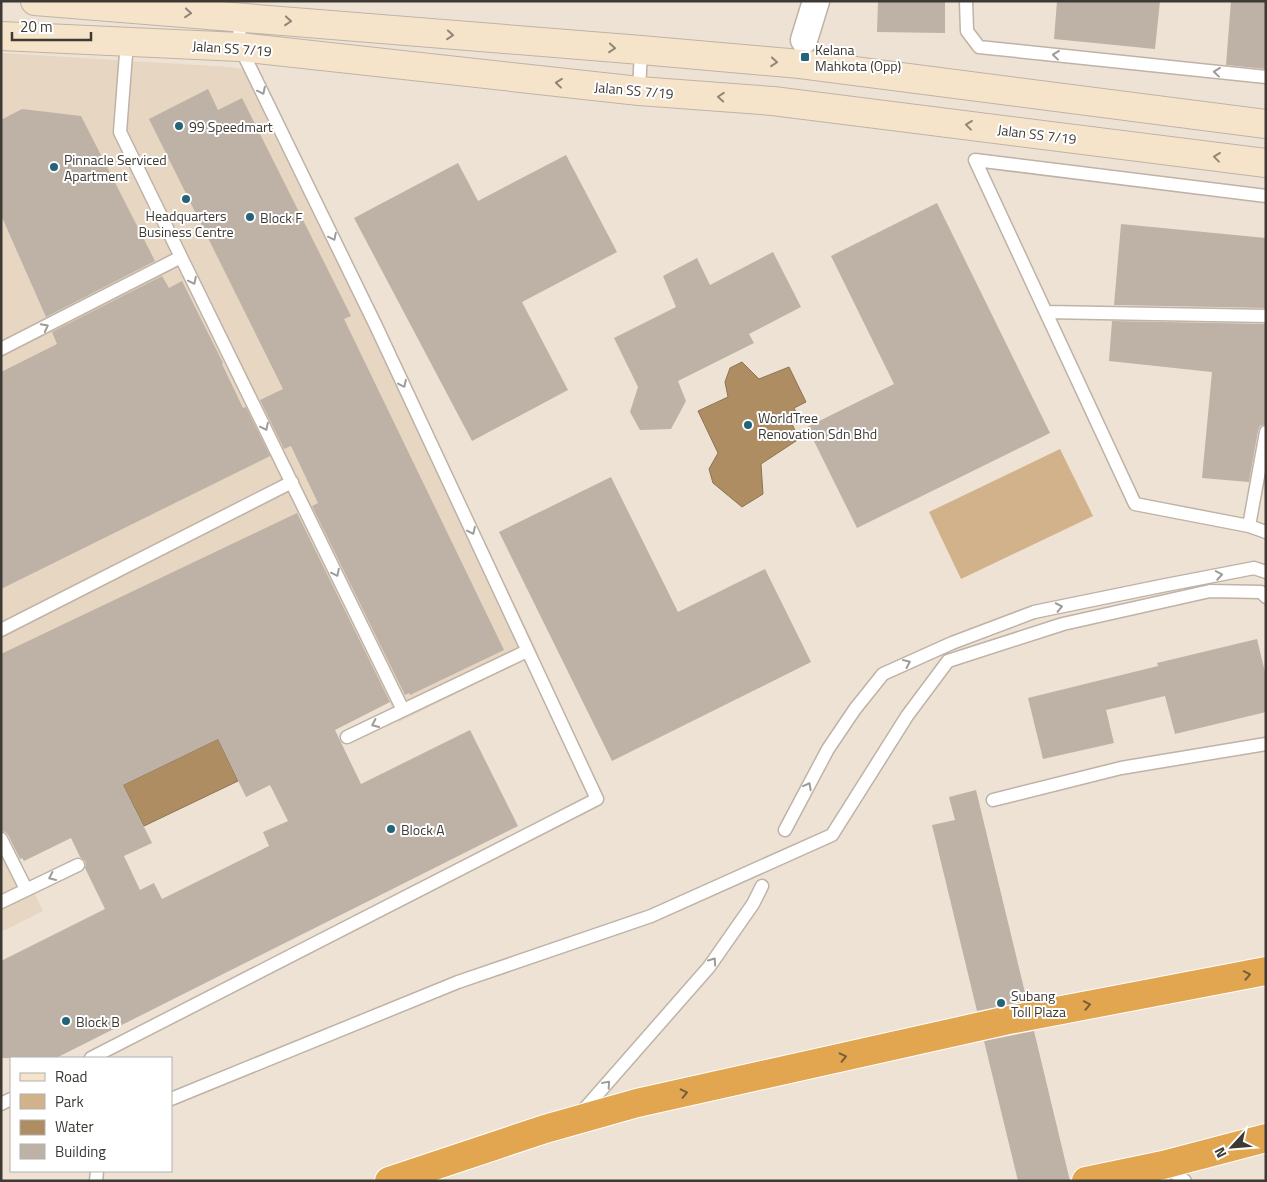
<svg xmlns="http://www.w3.org/2000/svg" width="1267" height="1182" viewBox="0 0 1267 1182" font-family="'Titillium Web',sans-serif">
<style>
.built{fill:#e6d6c2}
.green{fill:#d1b28a}
.water{fill:#ae8d63;stroke:#8c7455}
.building{fill:#bdb2a5;fill-rule:evenodd}
.lines{fill:none;stroke-linecap:round;stroke-linejoin:round}
.lane-casing{stroke:#beb3a6;stroke-width:15}
.street-casing{stroke:#beb3a6;stroke-width:29}
.secondary-casing{stroke:#beb3a6;stroke-width:30}
.highway-casing{stroke:#fff;stroke-width:30}
.lane{stroke:#fff;stroke-width:12}
.street{stroke:#fff;stroke-width:26}
.secondary{stroke:#f6e4ca;stroke-width:28}
.highway{stroke:#e2a550;stroke-width:28}
.oneway{stroke:#908677}
.oneway2{stroke:#9e9c99}
.oneway3{stroke:#775f3d}
.poi-dot{fill:#246479;stroke:#fff;stroke-width:2}
.labels{text-anchor:middle;dominant-baseline:central;stroke-width:4;stroke-linejoin:round;paint-order:stroke}
.street-label{font-size:14px;fill:#3d3933;stroke:#fff}
.poi-label{font-size:14px;fill:#3d3933;stroke:#fff;text-anchor:start}
</style>
<rect width="100%" height="100%" fill="#ede2d4"/>
<path class="built" d="M1,53L229,67L260,72L538,653L399,722L344,609L1,780Z
M1,824L43,911L1,932Z"/>
<path class="green" d="M1060,449L1093,516L961,579L929,512Z"/>
<path class="water" d="M742,362L759,379L789,367L806,402L794,408L800,420L792,424L799,439L761,464L763,494L742,507L713,483L709,469L718,453L698,411L728,397L725,382L730,368Z
M218,739L238,781L144,826L123,785Z"/>
<path class="building" d="M878,1H945V33L877,32Z
M1057,1H1160L1155,49L1054,39Z
M1231,1H1266V69L1226,65Z
M208,89L218,110L242,98L351,316L344,319L504,650L410,695L409,693L405,695L312,506L318,503L291,446L284,449L260,400L283,389L149,119Z
M22,109L81,116L155,261L46,317L1,215V120Z
M566,155L617,252L522,302L568,390L472,441L354,218L458,163L478,201Z
M937,203L1050,433L857,528L807,427L894,384L831,256Z
M1121,224L1266,238V308L1114,305Z
M773,252L801,307L749,334L754,343L678,381L686,401L671,429L640,430L630,412L638,387L614,338L676,307L663,276L697,258L710,285Z
M162,276L169,288L182,281L223,363L222,364L243,408L246,407L270,456L1,589V372L57,344L52,332Z
M1112,321L1266,324V424L1260,426L1258,431L1249,482L1202,478L1212,372L1109,361Z
M611,477L678,612L765,569L811,662L612,761L499,532Z
M297,513L390,702L335,730L361,784L470,730L518,826L56,1058H1V961L105,909L85,868L86,865L85,861L80,857L71,838L24,861L22,858L20,859L8,835L5,832L1,831V654ZM218,739L246,797L270,785L288,821L263,832L269,846L162,899L154,883L140,890L124,856L152,843L123,785Z
M1257,639L1266,676V712L1175,734L1165,696L1106,710L1114,743L1043,759L1028,698L1158,666L1157,663Z
M976,790L1027,1001L977,1011L932,825L955,820L949,797Z
M1034,1031L1070,1181H1018L984,1041Z"/>
<g class="lines">
<defs>
<path id="lane" d="M966,1L967,31L979,47L1266,77
M127,41L120,132L181,257
M639,91L641,50
M1266,196L975,160L1135,504L1249,526L1266,532
M1046,312L1266,316
M1,349L181,257L403,710
M1249,526L1266,432
M1,630L292,482
M347,737L527,651
M993,800L1121,768L1266,744
M785,830L828,749L855,709L883,674L952,643L1034,612L1161,586L1254,568L1266,572
M1,839L26,889
M1,902L78,865
M91,1058L597,799L376,326L240,47L239,18
M171,1099L458,982L651,916L832,835L907,716L948,661L1063,624L1210,591L1261,592L1266,597
M1,1104L11,1099
M581,1113L709,967L753,904L762,886
M1165,1166L1185,1181
M96,1181L97,1171"/>
<path id="street" d="M804,40L816,1"/>
<path id="secondary" d="M35,1L641,50L800,64L1266,124
M1,36L240,47L639,91L773,101L1266,163"/>
<path id="highway" d="M389,1181L545,1129L637,1103L1004,1021L1266,971
M1086,1181L1163,1165L1266,1138"/>
</defs>
<use href="#lane" class="lane-casing"/>
<use href="#street" class="street-casing"/>
<use href="#secondary" class="secondary-casing"/>
<use href="#highway" class="highway-casing"/>
<use href="#lane" class="lane"/>
<use href="#street" class="street"/>
<use href="#secondary" class="secondary"/>
<use href="#highway" class="highway"/>
</g>
<defs><path id="oneway-chevron" d="M-2-3.5L2.5 0L-2 3.5" fill="none" stroke-width="1.6" stroke-linecap="round" stroke-linejoin="round" transform="scale(1.25)"/></defs>
<g class="oneway">
<use href="#oneway-chevron" transform="translate(188 13) rotate(5)"/>
<use href="#oneway-chevron" transform="translate(288 21) rotate(5)"/>
<use href="#oneway-chevron" transform="translate(450 35) rotate(5)"/>
<use href="#oneway-chevron" transform="translate(612 48) rotate(5)"/>
<use href="#oneway-chevron" transform="translate(774 62) rotate(5)"/>
<use href="#oneway-chevron" transform="translate(559 83) rotate(-174)"/>
<use href="#oneway-chevron" transform="translate(721 97) rotate(-176)"/>
<use href="#oneway-chevron" transform="translate(969 125) rotate(-173)"/>
<use href="#oneway-chevron" transform="translate(1217 157) rotate(-173)"/>
</g>
<g class="oneway2">
<use href="#oneway-chevron" transform="translate(1056 55) rotate(-174)"/>
<use href="#oneway-chevron" transform="translate(1217 72) rotate(-174)"/>
<use href="#oneway-chevron" transform="translate(262 91) rotate(64)"/>
<use href="#oneway-chevron" transform="translate(333 237) rotate(64)"/>
<use href="#oneway-chevron" transform="translate(193 281) rotate(64)"/>
<use href="#oneway-chevron" transform="translate(45 327) rotate(-27)"/>
<use href="#oneway-chevron" transform="translate(403 384) rotate(65)"/>
<use href="#oneway-chevron" transform="translate(265 427) rotate(64)"/>
<use href="#oneway-chevron" transform="translate(472 531) rotate(65)"/>
<use href="#oneway-chevron" transform="translate(336 573) rotate(64)"/>
<use href="#oneway-chevron" transform="translate(1219 575) rotate(-10)"/>
<use href="#oneway-chevron" transform="translate(1059 607) rotate(-12)"/>
<use href="#oneway-chevron" transform="translate(907 663) rotate(-24)"/>
<use href="#oneway-chevron" transform="translate(375 724) rotate(155)"/>
<use href="#oneway-chevron" transform="translate(808 786) rotate(-62)"/>
<use href="#oneway-chevron" transform="translate(52 877) rotate(155)"/>
<use href="#oneway-chevron" transform="translate(713 961) rotate(-55)"/>
<use href="#oneway-chevron" transform="translate(607 1084) rotate(-49)"/>
</g>
<g class="oneway3">
<use href="#oneway-chevron" transform="translate(1247 975) rotate(-11)"/>
<use href="#oneway-chevron" transform="translate(1087 1005) rotate(-11)"/>
<use href="#oneway-chevron" transform="translate(843 1057) rotate(-13)"/>
<use href="#oneway-chevron" transform="translate(684 1093) rotate(-13)"/>
</g>
<g class="poi-dot">
<rect x="800" y="52" width="10" height="10" rx="2.5"/>
<circle cx="179" cy="126" r="5"/>
<circle cx="54" cy="167" r="5"/>
<circle cx="186" cy="199" r="5"/>
<circle cx="250" cy="217" r="5"/>
<circle cx="748" cy="425" r="5"/>
<circle cx="391" cy="829" r="5"/>
<circle cx="1001" cy="1003" r="5"/>
<circle cx="66" cy="1021" r="5"/>
</g>
<g class="labels">
<g class="street-label">
<text transform="translate(232 48) rotate(4)">Jalan SS 7/19</text>
<text transform="translate(634 90) rotate(5)">Jalan SS 7/19</text>
<text transform="translate(1037 134) rotate(7)">Jalan SS 7/19</text>
</g>
<g class="poi-label">
<text x="815" y="49">Kelana<tspan x="815" dy="16">Mahkota (Opp)</tspan></text>
<text x="189" y="126">99 Speedmart</text>
<text x="64" y="159">Pinnacle Serviced<tspan x="64" dy="16">Apartment</tspan></text>
<text x="186" y="215" text-anchor="middle">Headquarters<tspan x="186" dy="16">Business Centre</tspan></text>
<text x="260" y="217">Block F</text>
<text x="758" y="417">WorldTree<tspan x="758" dy="16">Renovation Sdn Bhd</tspan></text>
<text x="401" y="829">Block A</text>
<text x="1011" y="995">Subang<tspan x="1011" dy="16">Toll Plaza</tspan></text>
<text x="76" y="1021">Block B</text>
</g>
</g>
<rect width="1267" height="1182" fill="none" stroke="#3d3933" stroke-width="5"/>
<rect x="10" y="1057" width="162" height="115" fill="#ffffff" stroke="#b1b0ad"/>
<rect x="20" y="1073" width="25" height="8" fill="#f6e4ca" stroke="#b1b0ad"/>
<text x="55" y="1082" font-size="15" fill="#3d3933">Road</text>
<rect x="20" y="1094" width="25" height="15" fill="#d1b28a" stroke="#b1b0ad"/>
<text x="55" y="1107" font-size="15" fill="#3d3933">Park</text>
<rect x="20" y="1120" width="25" height="15" fill="#ae8d63" stroke="#b1b0ad"/>
<text x="55" y="1132" font-size="15" fill="#3d3933">Water</text>
<rect x="20" y="1144" width="25" height="15" fill="#bdb2a5" stroke="#b1b0ad"/>
<text x="55" y="1157" font-size="15" fill="#3d3933">Building</text>
<g transform="translate(1232 1147) rotate(244)" stroke="#ffffff" stroke-width="4" paint-order="stroke">
<path d="M0-4L9 19L0 12L-9 19Z" fill="#3d3933"/>
<text y="-8" font-size="14" font-weight="bold" text-anchor="middle" fill="#3d3933">N</text>
</g>
<path d="M12 32v8h79v-8" fill="none" stroke="#3d3933" stroke-width="2.5"/>
<text x="20" y="32" font-size="15" fill="#3d3933" stroke="#ffffff" stroke-width="4" paint-order="stroke">20 m</text>
</svg>
